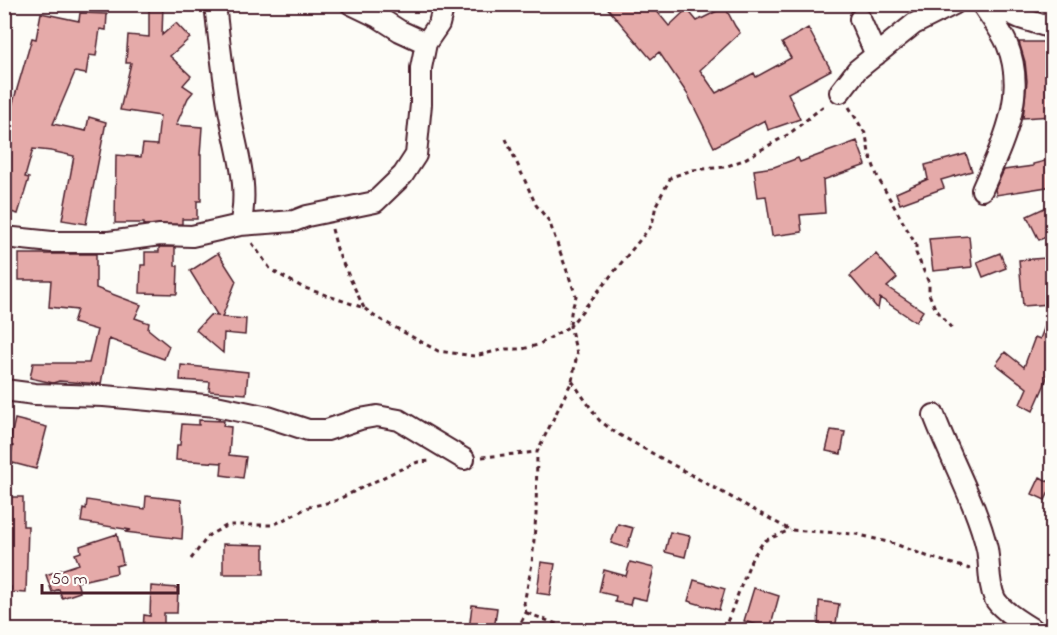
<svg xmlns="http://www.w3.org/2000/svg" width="1057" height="635" viewBox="0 0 1057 635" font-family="'Indie Flower',sans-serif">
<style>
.building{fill:#e5aaa9;stroke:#4a1f2b;stroke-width:1.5}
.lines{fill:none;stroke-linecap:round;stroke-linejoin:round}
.street-casing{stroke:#4a1f2b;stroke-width:24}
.path{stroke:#4a1f2b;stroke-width:3;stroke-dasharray:4.5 4.5;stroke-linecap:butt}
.street{stroke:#fdfcf7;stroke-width:20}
</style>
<rect width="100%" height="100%" fill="#fdfcf7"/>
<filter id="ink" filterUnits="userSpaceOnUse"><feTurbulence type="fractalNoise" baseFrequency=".0167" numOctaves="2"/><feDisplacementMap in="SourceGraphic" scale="12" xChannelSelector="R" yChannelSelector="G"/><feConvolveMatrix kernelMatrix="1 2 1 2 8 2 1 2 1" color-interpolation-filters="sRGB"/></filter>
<g filter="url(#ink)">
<path class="building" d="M149,4H163L162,35L176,23L190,38L170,56L191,76L183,85L193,92L188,98L176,125L202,127L200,155H201V201H197V219H182V224L144,225V223H115L116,155L141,157L143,144L157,145L160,116L120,110L131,63H126L128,35L149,37Z
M604,4H651L669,26L687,9L697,21L725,7L735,26L740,33L700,70L716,93L754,73L756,77L791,58L782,43L808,28L831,70L788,93L800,119L768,130L765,120L714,147L688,95L659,52L651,59Z
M41,13L79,21L80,13L107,14L106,30L100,29L96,56L89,55L86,74L75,72L53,124L86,131L89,117L106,122L86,224L62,220L74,156L51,151L33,149L25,177L29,178L18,214L4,210V137L7,123L32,38L36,39Z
M1019,42H1053V72H1048L1052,116L1023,118L1027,81L1025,62Z
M857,141L866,165L823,180L825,213L800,215L802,232L772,236L766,196L758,197L754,170L774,167L798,158L800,162Z
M966,154L972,171L941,180L944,188L900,204L896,193L928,179L925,165Z
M1053,159V186L996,195L995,189L1004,170L1033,166V164Z
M1053,204V234L1039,240L1027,216Z
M969,236L972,267L933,271L929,239Z
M159,247H175V266H178L177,294L140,293L141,265H145V252H159Z
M218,253L236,281L222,317L246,319L245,335L224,333L223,353L196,330L210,315L218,316L190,271Z
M1000,253L1006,268L983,277L977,262Z
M19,254H96V288L141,305L135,318L149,323L148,329L169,346L164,359L109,339L101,384L59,381L53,383L30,378L33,363H89L97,330L73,323L77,310L49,307L51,280H19Z
M876,254L897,278L887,287L923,311L916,322L880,298L878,309L850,276Z
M1046,258L1050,304L1023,306L1019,260Z
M1051,310H1053V359L1044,386L1033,411L1020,404L1027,388L996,364L1005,352L1024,367L1035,337L1040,339Z
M181,365L248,372L246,394L209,391L210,382L180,380Z
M15,419L47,427L36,469L9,462L13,446L9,445Z
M199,420L224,421L223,426L231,427L229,455L246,457L243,478L221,475L222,463L176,460L177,445H180L182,424L199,425Z
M831,430L845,432L841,454L826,451Z
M1040,477L1053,484L1045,500L1032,494Z
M146,496L181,500L183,521L182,539L125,532L131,530L81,522L83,508L86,509L87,500L145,509Z
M4,497H23V526H28L26,593L11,592V587H4Z
M618,524L633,528L627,548L611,543Z
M670,532L690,536L685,557L665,552Z
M117,534L123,564L116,566L117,573L77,582L80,592L62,598L59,589L52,592L46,575L79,564L75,554L81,552L80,546Z
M223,544L264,545V574H223Z
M541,562L555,564L550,595L537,593Z
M630,562L654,568L646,600L632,597L630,605L615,602L616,596L599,592L604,570L626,576Z
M694,580L725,589L719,610L688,601Z
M151,586L178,588L177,613H164V630H143L144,615L150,616Z
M754,588L779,596L770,629L744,621Z
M819,601L839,604L835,630H818Z
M472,605L497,608L494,630H469Z"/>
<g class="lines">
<defs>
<path id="street" d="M215,4C219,40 223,75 229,110C236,149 250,185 240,225
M351,4L378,17L400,31L426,43
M982,4C990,17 1001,30 1007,44C1028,95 1002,144 982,190
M989,4L1020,18L1052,28
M860,19L876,55
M840,92L857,70L914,24L954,4
M4,237L52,242H109L160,235L192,236L240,225L294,221L307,216L375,202L403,175L416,155L421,104V68L426,43L439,24L444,4
M4,390L35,394L104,396L216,406L268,417L308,430H327L360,419L377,416L399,420L464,459
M934,415C950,458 977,505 987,549C990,565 988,584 995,599C1001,610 1024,624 1034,630"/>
</defs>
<use href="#street" class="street-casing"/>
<path class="path" d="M849,107L866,135L869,153L878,178L916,245V253L929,283V294L935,308L953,330
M332,229L338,253L364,308
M252,243L271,270L302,287L364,308L374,316L438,351L474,356L506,349H522L538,345L570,326L571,313L576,296L549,221L536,205L506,139
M572,381L599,420L616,433L790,530L856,534L895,544L929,557L970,569
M482,457L537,452
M191,559L209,535L228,525H273L309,507L335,501L394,472L418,462L430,461
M527,613L573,630
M517,630L526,613L524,603L532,564L536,515L537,452L572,381L577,354L570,326L652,225L656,205L671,177L693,170L725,167L743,160L789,134L826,104
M724,630L752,558L764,541L790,530"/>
<use href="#street" class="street"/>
</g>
</g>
<rect width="1057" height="635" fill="none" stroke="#fdfcf7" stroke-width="24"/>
<rect x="12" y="12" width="1033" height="611" fill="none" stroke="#4a1f2b" stroke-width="2" filter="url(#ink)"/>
<path d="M42 584v9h136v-9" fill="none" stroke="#4a1f2b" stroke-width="3"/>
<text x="51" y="584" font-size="18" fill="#4a1f2b" stroke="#fdfcf7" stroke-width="4.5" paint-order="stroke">50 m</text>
</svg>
